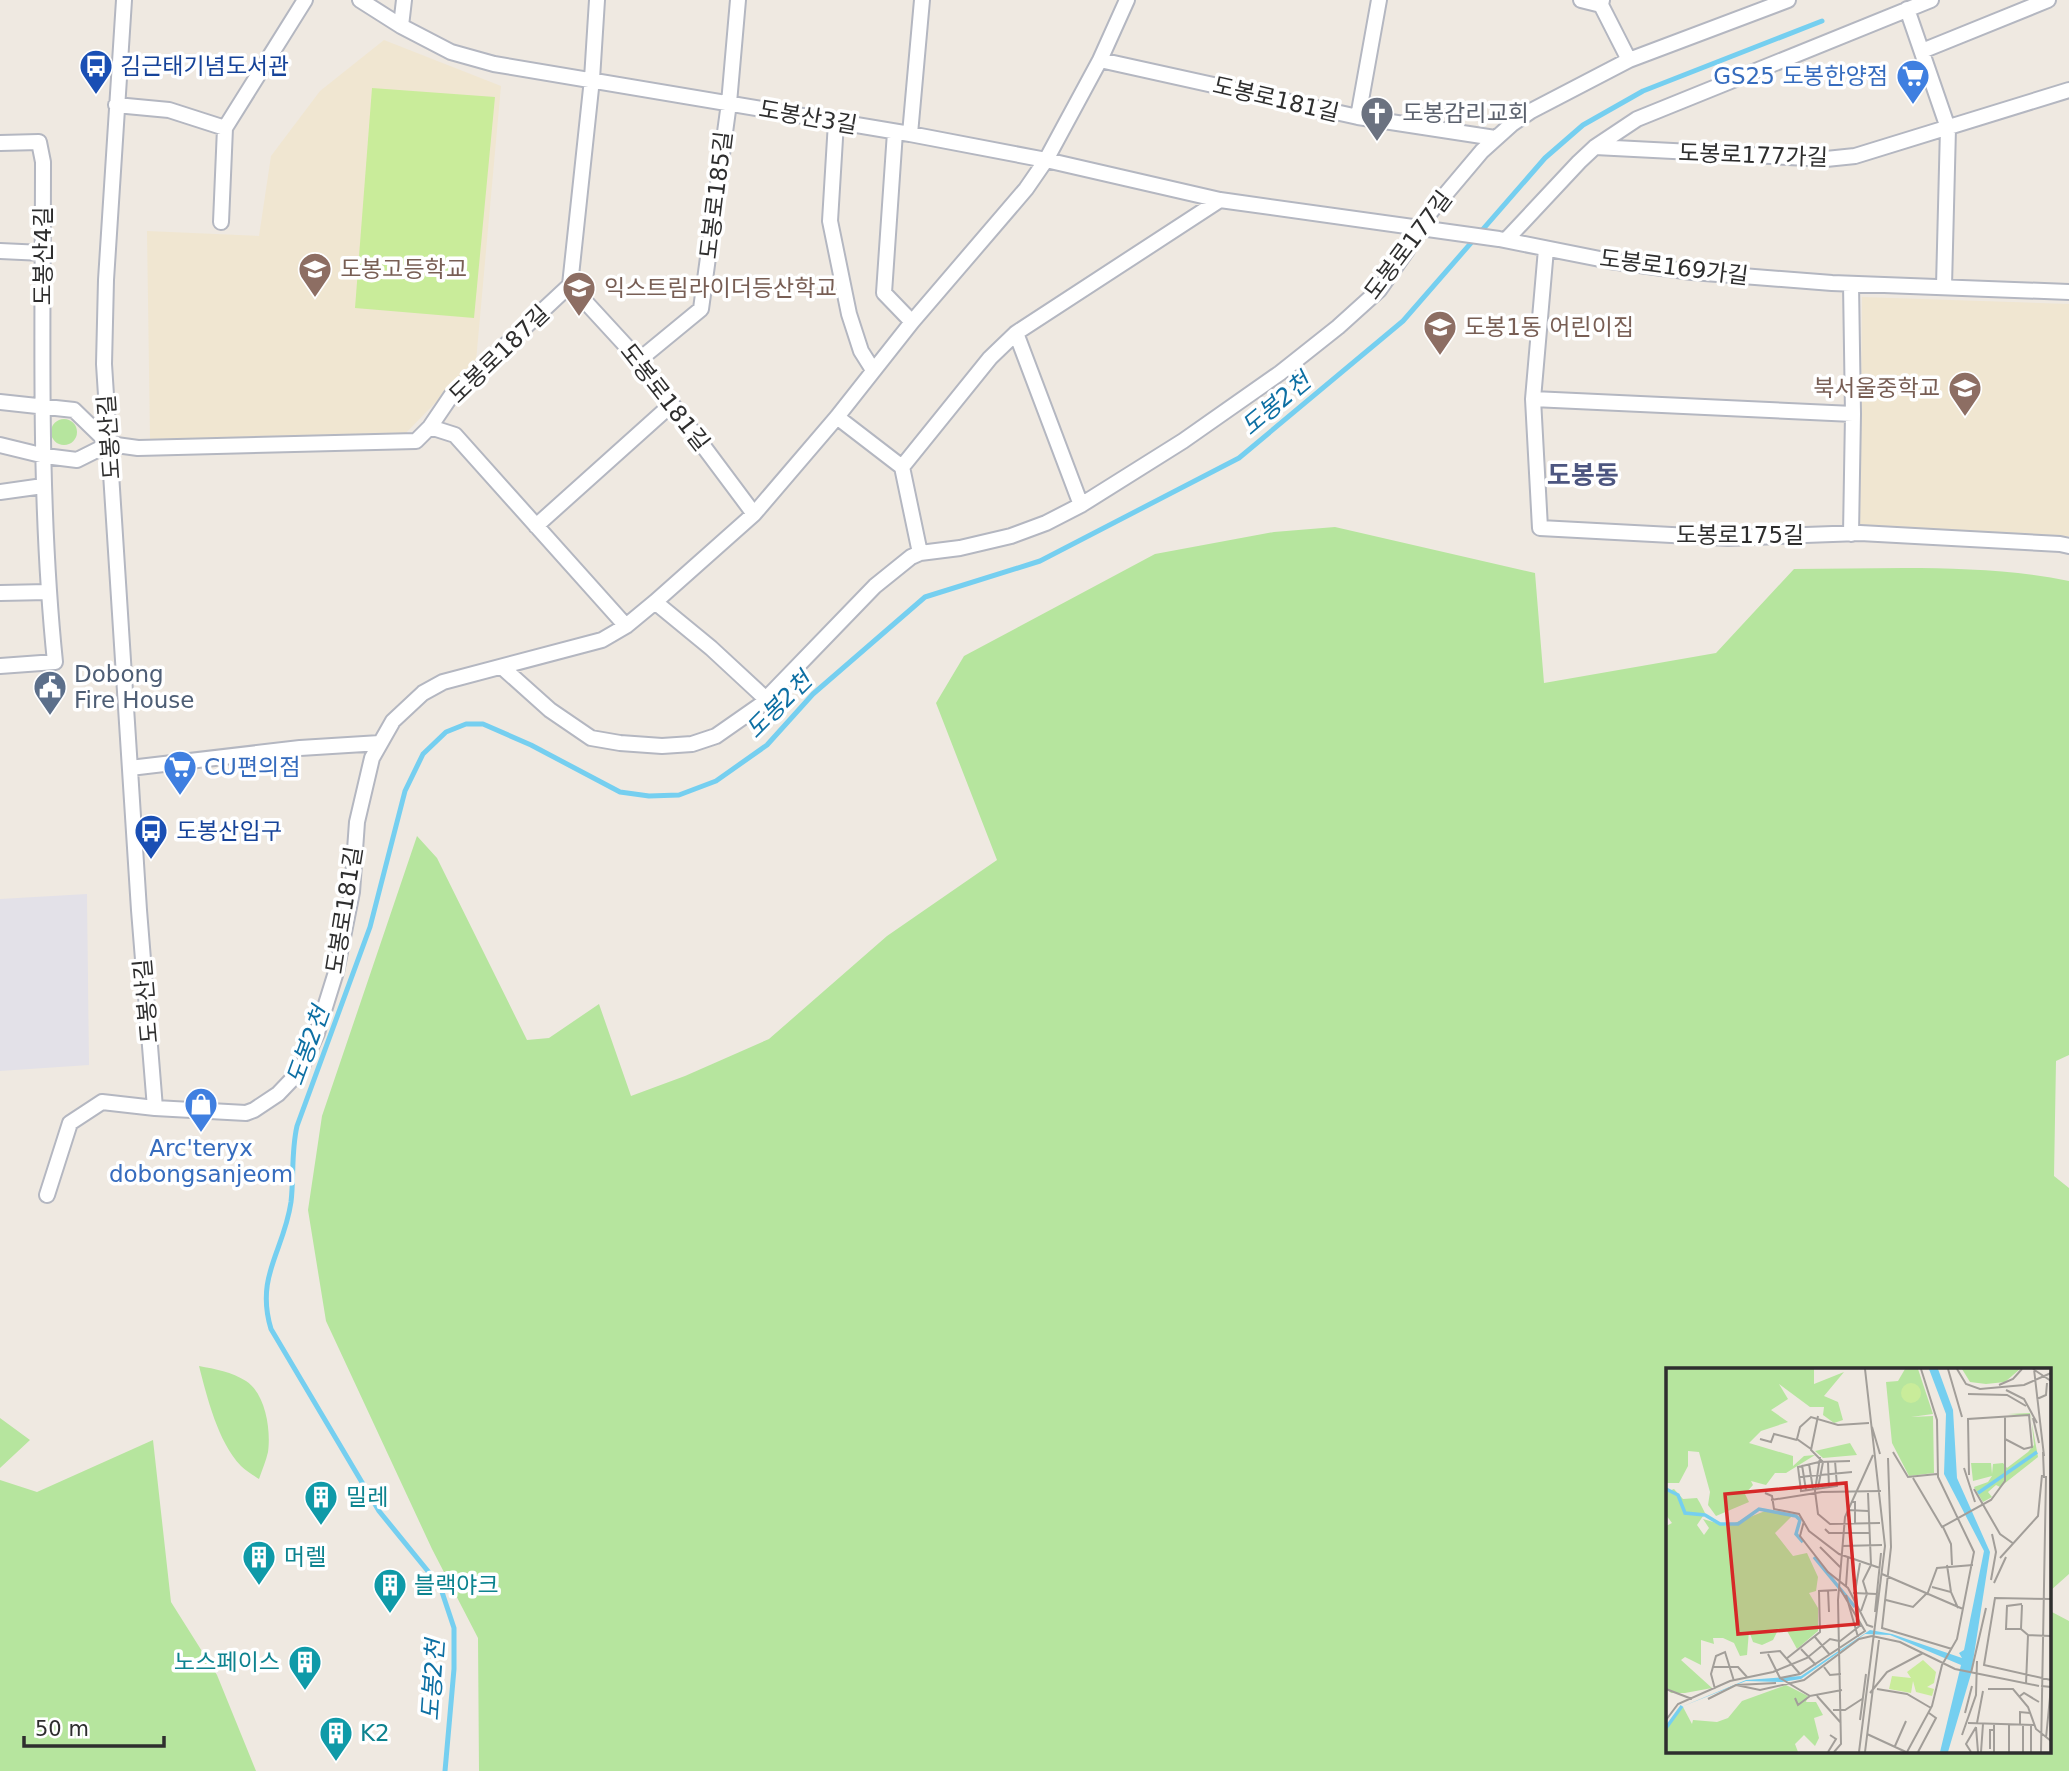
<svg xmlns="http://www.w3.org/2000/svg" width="2069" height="1771" viewBox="0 0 2069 1771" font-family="'DejaVu Sans','Noto Sans KR',sans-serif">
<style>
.industrial{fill:#e3e1e8}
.education{fill:#f0e6d1}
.green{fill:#b6e59e}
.pitch{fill:#c9ec9a}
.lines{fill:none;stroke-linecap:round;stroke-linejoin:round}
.stream{stroke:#75cff0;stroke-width:5}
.street-casing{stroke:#b4b7c1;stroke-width:18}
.street{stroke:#fff;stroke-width:14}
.labels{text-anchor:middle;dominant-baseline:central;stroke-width:7;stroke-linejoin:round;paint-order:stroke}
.transit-label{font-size:23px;fill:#164399;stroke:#fff;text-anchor:start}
.shop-label{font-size:23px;fill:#366cbe;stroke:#fff;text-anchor:end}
.street-label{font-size:23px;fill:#2e2e2e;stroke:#fff}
.worship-label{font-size:23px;fill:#5b616d;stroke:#fff;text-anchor:start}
.education-label{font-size:23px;fill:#785e54;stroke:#fff;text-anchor:start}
.service-label{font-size:23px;fill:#4e5e75;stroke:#fff;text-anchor:start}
.culture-label{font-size:23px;fill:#0d838f;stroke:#fff;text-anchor:start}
.water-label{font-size:24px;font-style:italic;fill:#0d6fa3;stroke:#fff}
.quarter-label{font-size:26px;font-weight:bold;fill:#4d5680;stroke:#fff}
.inset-river{fill:none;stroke:#75cff0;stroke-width:3.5}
.inset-road{fill:none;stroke:#a29e99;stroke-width:2}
.view{fill:#d62828;fill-opacity:0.15;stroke:#d62828;stroke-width:3.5}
.inset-edge{fill:none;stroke:#2e2e2e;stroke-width:3.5}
</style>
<rect width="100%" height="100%" fill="#efe9e1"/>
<path class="industrial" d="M87,894L89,1065L0,1071V899Z"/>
<path class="education" d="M384,40L501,86L476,361L403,436L150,439L147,231L259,236L271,156L320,91Z
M1862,297L2069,304V536L1860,533Z"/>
<path class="green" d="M51 432a13 13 0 1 1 26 0a13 13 0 1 1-26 0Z
M1335,527L1535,573L1544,683L1716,653L1794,569C1883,569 1981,563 2069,581V1055L2056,1061L2054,1176L2069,1188V1574L2050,1591V1370H1668V1752H2050V1611L2069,1621V1771H479L478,1638L432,1549L326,1321L308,1210L322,1116L417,836L437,858L527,1040L549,1038L599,1004L631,1096L685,1076L769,1039L887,936L997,860L936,703L964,656L1155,554L1274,532Z
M199,1366C215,1369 232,1372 246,1381C266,1394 271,1431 268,1452C266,1461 262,1470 259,1479C253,1475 246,1471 241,1466C218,1442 207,1397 199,1366Z
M0,1418L30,1440L0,1468Z
M153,1440L171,1602L217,1675L256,1771H0V1480L37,1492Z"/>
<path class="pitch" d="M372,88L495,97L474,318L355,308Z"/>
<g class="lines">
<path class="stream" d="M445,1771L454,1669V1628L440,1586L379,1511L271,1329C255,1276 284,1251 291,1202C294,1177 291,1152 297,1126L370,927L405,791L423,754L446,732L466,724H483L531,745L620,792L649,796L679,795L716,781L767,745L813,694L925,597L1040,561L1239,458L1403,321L1545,158L1583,125L1643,91L1822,21"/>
<defs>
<path id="street" d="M124,0L106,280L104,364L139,910L155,1108
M360,0L401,26L451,52L494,64L910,134L1046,160L1220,200L1499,239L1610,261L1692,272L1832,283L2069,292
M1581,0L1601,5
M1602,0L1601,5L1629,60
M1907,9L1948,128L1944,286
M401,26L404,0
M1922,51L2048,0
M1100,60L1358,117L1495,138
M116,105L169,110L225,128
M1358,117L1379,0
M836,122L830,221L849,314L861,351L873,370
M895,132L884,293L912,322
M910,134L922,0
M0,143L39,142L43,162C43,328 38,496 55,662L0,666
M1595,147L1826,159L1855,156L2069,90
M221,222L225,128L305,0
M1506,240L1579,162L1595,147L1637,119L1931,0
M1546,249L1533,399L1540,528L1728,538L1860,533L2060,544L2069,546
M0,251L43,253
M1851,284L1853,414L1851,534
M570,285L639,360L754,514
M1016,333L1081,505
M639,360L701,309L729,103L738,0
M1533,399L1853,414
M0,402L74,410L109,444
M837,417L902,467L920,553
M430,427L455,435L626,626
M109,444L138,448L416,441L430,427L451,396L570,285L592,79L597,0
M0,445L45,456L77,460L109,444
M902,467L990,358L1016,333L1220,200
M0,492L43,486
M536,526L672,404
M0,593L48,592
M655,602L711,648L766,699
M503,668L550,710L591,738L620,743L662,746L692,744L716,736L759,706L875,586L911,557L920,553L960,548L1011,536L1046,523L1081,505L1183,441L1280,373L1338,327L1379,290L1407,250L1417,228L1482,151L1512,124L1531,111L1629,60L1788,0
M130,768L300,748L380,743
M47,1195L70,1123L102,1102L155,1108L246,1113L254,1110L278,1094L300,1071L317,1033L336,972L352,892L357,822L372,758L393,721L423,693L443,682L602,640L626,626L655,602L754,514L837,417L912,322L1026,189L1046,160L1100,60L1127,0"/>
</defs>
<use href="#street" class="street-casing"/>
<use href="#street" class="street"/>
</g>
<defs>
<symbol id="bus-pin" viewBox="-11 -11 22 30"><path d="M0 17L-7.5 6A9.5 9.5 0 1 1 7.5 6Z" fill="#1a4fb4" stroke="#fff"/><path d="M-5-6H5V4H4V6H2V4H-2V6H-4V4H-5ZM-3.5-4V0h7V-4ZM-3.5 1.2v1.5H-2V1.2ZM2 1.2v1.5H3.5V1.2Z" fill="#fff"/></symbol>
<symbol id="supermarket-pin" viewBox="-11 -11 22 30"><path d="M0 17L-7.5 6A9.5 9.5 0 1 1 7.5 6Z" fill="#3f7fe0" stroke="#fff"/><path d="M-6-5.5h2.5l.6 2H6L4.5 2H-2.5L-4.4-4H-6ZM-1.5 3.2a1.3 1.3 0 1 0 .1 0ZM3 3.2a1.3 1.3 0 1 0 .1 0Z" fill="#fff"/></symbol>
<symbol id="church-pin" viewBox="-11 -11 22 30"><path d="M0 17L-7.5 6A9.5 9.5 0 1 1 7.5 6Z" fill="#6b7280" stroke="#fff"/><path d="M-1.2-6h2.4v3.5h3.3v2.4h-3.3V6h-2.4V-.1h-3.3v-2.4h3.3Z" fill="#fff"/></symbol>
<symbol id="school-pin" viewBox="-11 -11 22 30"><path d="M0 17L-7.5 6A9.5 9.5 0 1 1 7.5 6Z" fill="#8d6e63" stroke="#fff"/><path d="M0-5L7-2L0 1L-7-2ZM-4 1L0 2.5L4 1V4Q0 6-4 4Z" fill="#fff"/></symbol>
<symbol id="civic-pin" viewBox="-11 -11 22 30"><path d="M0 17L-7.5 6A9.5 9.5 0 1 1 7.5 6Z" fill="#5c6f8a" stroke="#fff"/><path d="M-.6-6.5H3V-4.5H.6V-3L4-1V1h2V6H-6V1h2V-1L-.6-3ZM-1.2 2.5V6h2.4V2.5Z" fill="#fff"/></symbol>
<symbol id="shop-pin" viewBox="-11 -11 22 30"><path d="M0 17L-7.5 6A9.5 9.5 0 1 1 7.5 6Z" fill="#3f7fe0" stroke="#fff"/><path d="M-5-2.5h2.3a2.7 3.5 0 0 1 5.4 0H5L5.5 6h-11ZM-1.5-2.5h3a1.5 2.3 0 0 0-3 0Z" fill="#fff"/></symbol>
<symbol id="building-pin" viewBox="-11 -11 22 30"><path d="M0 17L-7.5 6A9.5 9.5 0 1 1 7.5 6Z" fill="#0f9aa8" stroke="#fff"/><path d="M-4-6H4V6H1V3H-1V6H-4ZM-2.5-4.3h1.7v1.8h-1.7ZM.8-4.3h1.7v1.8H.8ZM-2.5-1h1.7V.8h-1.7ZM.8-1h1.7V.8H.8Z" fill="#fff"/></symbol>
</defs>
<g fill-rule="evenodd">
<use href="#bus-pin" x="77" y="47" width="38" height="52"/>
<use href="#supermarket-pin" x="1894" y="57" width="38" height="52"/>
<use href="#church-pin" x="1358" y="94" width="38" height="52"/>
<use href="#school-pin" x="296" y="250" width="38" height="52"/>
<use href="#school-pin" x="560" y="269" width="38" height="52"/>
<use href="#school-pin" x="1421" y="308" width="38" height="52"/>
<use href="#school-pin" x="1946" y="369" width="38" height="52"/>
<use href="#civic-pin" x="31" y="668" width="38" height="52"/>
<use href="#supermarket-pin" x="161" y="748" width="38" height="52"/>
<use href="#bus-pin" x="132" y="812" width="38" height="52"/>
<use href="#shop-pin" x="182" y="1085" width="38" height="52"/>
<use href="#building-pin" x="302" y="1478" width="38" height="52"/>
<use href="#building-pin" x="240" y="1538" width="38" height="52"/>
<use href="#building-pin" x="371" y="1566" width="38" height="52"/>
<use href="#building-pin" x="286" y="1643" width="38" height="52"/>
<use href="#building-pin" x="317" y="1714" width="38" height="52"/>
</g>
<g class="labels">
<g class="transit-label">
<text x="120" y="66">김근태기념도서관</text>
<text x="176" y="831">도봉산입구</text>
</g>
<g class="shop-label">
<text x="1888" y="76">GS25 도봉한양점</text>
<text x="204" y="767" text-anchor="start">CU편의점</text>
<text x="201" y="1148" text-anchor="middle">Arc'teryx<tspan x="201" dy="26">dobongsanjeom</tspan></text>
</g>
<g class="street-label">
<text transform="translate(1276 99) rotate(13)">도봉로181길</text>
<text transform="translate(808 117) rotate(10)">도봉산3길</text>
<text transform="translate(1753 155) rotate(2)">도봉로177가길</text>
<text transform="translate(716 195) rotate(-83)">도봉로185길</text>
<text transform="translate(1408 245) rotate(-53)">도봉로177길</text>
<text transform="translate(43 256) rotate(-90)">도봉산4길</text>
<text transform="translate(1674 267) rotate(7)">도봉로169가길</text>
<text transform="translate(499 354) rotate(-44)">도봉로187길</text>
<text transform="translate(665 397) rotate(52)">도봉로181길</text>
<text transform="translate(109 437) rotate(-94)">도봉산길</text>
<text x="1740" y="535">도봉로175길</text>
<text transform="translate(344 910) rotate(-81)">도봉로181길</text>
<text transform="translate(146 1001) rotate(-95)">도봉산길</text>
</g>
<g class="worship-label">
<text x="1402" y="113">도봉감리교회</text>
</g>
<g class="education-label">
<text x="340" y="269">도봉고등학교</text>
<text x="604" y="288">익스트림라이더등산학교</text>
<text x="1464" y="327">도봉1동 어린이집</text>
<text x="1940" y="388" text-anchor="end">북서울중학교</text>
</g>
<g class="service-label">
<text x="74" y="674">Dobong<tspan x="74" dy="26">Fire House</tspan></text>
</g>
<g class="culture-label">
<text x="346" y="1497">밀레</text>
<text x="284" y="1557">머렐</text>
<text x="414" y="1585">블랙야크</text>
<text x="280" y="1662" text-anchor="end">노스페이스</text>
<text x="360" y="1733">K2</text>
</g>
<g class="water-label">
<text transform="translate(1276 404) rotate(-40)">도봉2천</text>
<text transform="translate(779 705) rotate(-45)">도봉2천</text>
<text transform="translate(308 1046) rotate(-70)">도봉2천</text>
<text transform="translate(433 1680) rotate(-86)">도봉2천</text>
</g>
<g class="quarter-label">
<text x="1583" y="475">도봉동</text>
</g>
</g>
<g transform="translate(1666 1368)">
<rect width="385" height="385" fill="#efe9e1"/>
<path d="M0,1H148V16L178,4L158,28L172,34L177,52L168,55L157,47L158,39H144L113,16L122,31L105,42L122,54L95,63L83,75L127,88V98L138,88L149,87L120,105H109L100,117L85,113L87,117L79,126L83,134L50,148L42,137L44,124L33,84L22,83V98L13,115H0ZM239,1H252L267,46L245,49L267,48L268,105L243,108L226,75L220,14L232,13ZM296,1H354L339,14L320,16L304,14ZM364,45L372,89L334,119L330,117L322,124L326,129L317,134L308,119L322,114L326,108L307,113L305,95H325L326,106L327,96L337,95L341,100L362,84L368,77L365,48L342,46ZM184,75L191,87L157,90L149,83ZM8,121L17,131L31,130L34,135L39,145L31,157L38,167L43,160L37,151L61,158L99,143L126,148L109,165L127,188L141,185L152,209L150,223L143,225L152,240V263L131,281L120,261L112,262L107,272L96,277L87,274L83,263L81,287L74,288L68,275L57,270H47L48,276L35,272V297L19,289L15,292L46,320L19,325H5L0,320V158L6,155L0,147V124ZM120,317L142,328L140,334H150L157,347L148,350L153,370L149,378L138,367L129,376L132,384H0V360L17,339L26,356L27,352L51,354L62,350L76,333Z" fill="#b6e59e"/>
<path d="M235 25a10 10 0 1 1 20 0a10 10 0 1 1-20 0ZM257,292L270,304L268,315L261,319L268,321L266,328L250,324L247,313L245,325L223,321L226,308L245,310L241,304Z" fill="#c9ec9a"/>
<path d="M263,1H272L287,42L291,110L324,184L305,306L282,384H274L295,297L224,267L199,266L135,311L116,314L80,313L15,339L80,312L135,308L204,262L226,266L296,290L293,285L298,282L318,183L278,106L280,46Z" fill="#75cff0"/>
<path class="inset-river" d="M0,121L12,127L19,145L39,147L54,156H72L93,141L130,148L134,152L130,166L137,174M312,125L371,84M148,189L189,239M0,360L16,338"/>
<path class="inset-road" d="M282,1L296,49M291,1L300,16L314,21L358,17L385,5M367,1L385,13M368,1L378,88M333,17L347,11L356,1M340,22L358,31L371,55M302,26L341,27L360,38M371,31L380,27L381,15M152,48L145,82L157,94L152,120M367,50L373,75M206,59L214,86M94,71L105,74L108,66L131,72M145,81L131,71L134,59L145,49L172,57L203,55M227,84L242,109L271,106M377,84L378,110M154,89L149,123L152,146L164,156L214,155M222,90L225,179L216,260L286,281M169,93L171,118L135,123L132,99L153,94L184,93M162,94L163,119M143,96L147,121M136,97L140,122M298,100L309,134M303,107L302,51L363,47L366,79L358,81L339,71M133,109L186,104M247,110L276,159L325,132L339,113V49M308,121L334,166L348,176M99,125L106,128L108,141L133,146L143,163L173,186L214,200M105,132L156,124L215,123M185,134H189V155M181,142L202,143M138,153L134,168L162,204L182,220L201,257L207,259M277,159L285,176L286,197M159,161L163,165H203M176,178L216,177M154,179L174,199M334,190L372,148L376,107M281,197L285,224M216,206L297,241M325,212L330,184L326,166M328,215L340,189M180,218L182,190M266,219L285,224L292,240M162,222L163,244M189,224L194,195M187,225L211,226M180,227L192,269M261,227L271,200L307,197M385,231L329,230L318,297L385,312M220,232L247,239L260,226M356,237L355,261L362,267M195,243L201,226L197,213L205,197L202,125M209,244L215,185M355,261H340L341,238L356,236M206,268L234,274L289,301L373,318M149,269L164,287M173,274L196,256M135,281L150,297M94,285L114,283L134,306M102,286L114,310L134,306L199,263L173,219M120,291L154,264L153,223L171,222M47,299H72L81,309M158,299L164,307L175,306M305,305L320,240M114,310L144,328L176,322M360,316L362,267L385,268M70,317L94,322L138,312L193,271L206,268M375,318L385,319L380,370M0,321L26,331M49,321L45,306L50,288L59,284L68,313M211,321L241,326L265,340M322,321H347L362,339L370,361L385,373M204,325L221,304L257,285M151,328L175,355M354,328L358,325L373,334M129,330L132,337L144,328M42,331L70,317L110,315M167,342H179L196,331M299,345L306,318M0,352L12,336L64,313L107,304L141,290L164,271L173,273M194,352L200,306M302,355L368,357M311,355L317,323M354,356V344L364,345M357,356V384M365,356V384M310,359L312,384M201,366L240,384M296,367L310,327L311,293M229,378L240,353M324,381V362H328M162,384L170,371L164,367M168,384L175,376L172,232L179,149L207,87M193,384L219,178L199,1M199,384L213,272M241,384L266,338L276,297L291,271L308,184L272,109L271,52L255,1M252,384L270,350L263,345M305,384L300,376L310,359M315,384L317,356M328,384V356M343,384V356M375,384L380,108"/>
<path class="view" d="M180,115L192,256L72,266L59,126Z"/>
<rect width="385" height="385" class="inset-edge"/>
</g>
<path d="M24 1736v10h140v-10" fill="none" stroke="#2e2e2e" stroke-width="3.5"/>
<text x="35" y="1736" font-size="21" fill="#2e2e2e" stroke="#ffffff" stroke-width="5" paint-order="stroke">50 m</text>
</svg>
